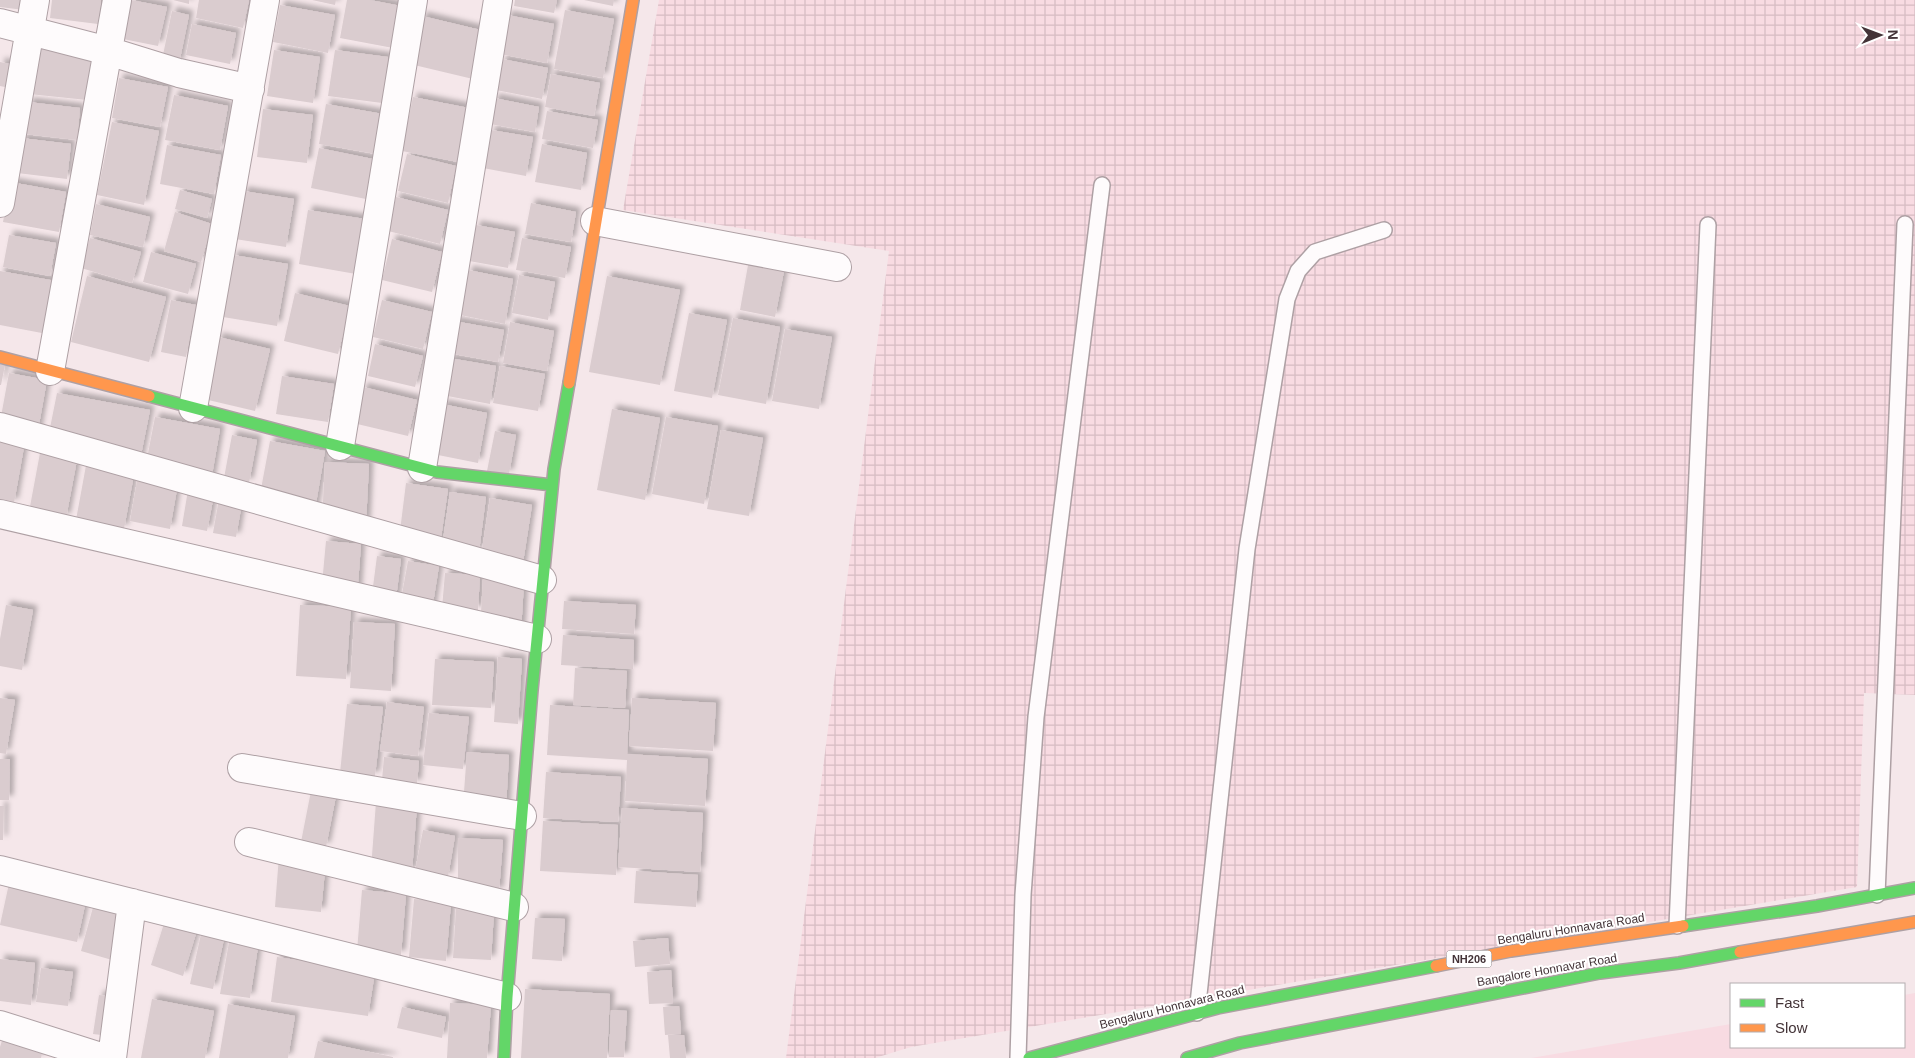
<svg xmlns="http://www.w3.org/2000/svg" width="1915" height="1058" viewBox="0 0 1915 1058" font-family="Arial,sans-serif">
<style>
.built{fill:#f8dbe2}
.industrial{fill:url(#industrial-grid)}
.building{fill:#dacccf;filter:url(#shadow)}
.lines{fill:none;stroke-linecap:round;stroke-linejoin:round}
.lane-casing{stroke:#aea0a4;stroke-width:18}
.street-casing{stroke:#aea0a4;stroke-width:30}
.fast-casing{stroke:#aea0a4;stroke-width:14}
.slow-casing{stroke:#aea0a4;stroke-width:14}
.lane{stroke:#fefbfc;stroke-width:15}
.street{stroke:#fefbfc;stroke-width:28}
.fast{stroke:#63d668;stroke-width:11}
.slow{stroke:#ff974d;stroke-width:11}
.labels{text-anchor:middle;dominant-baseline:central;stroke-width:4;stroke-linejoin:round;paint-order:stroke}
.shield{fill:#fff;stroke:#7b7073;stroke-width:1}
.shield-label{font-size:11px;font-weight:bold;fill:#433337}
.street-label{font-size:12px;fill:#433337;stroke:#fff}
</style>
<defs>
<pattern id="industrial-grid" width="8" height="8" patternUnits="userSpaceOnUse" patternTransform="scale(1.25)"><rect width="8" height="8" fill="#f8dbe2"/><path d="M0 4h8M4 0v8" fill="none" stroke="#d6bcc2"/></pattern>
<filter id="shadow"><feDropShadow dx="4.5" dy="-4.5" stdDeviation="2.5" flood-color="#0004"/></filter>
</defs>
<rect width="100%" height="100%" fill="#f5e7ea"/>
<path class="built" d="M1915,993V1058H1531L1731,1024V1047H1904V995Z"/>
<path class="industrial" d="M659,0H1915V695L1864,693L1857,887L911,1047L875,1058H786L889,251L623,210Z"/>
<path class="building" d="M0,0H25L24,10L0,7Z
M52,0H101L98,24L50,18Z
M131,0L167,7L158,46L123,39Z
M173,0H189V4Z
M199,0H249L243,28L196,18Z
M312,0H336L335,5Z
M347,0H370L401,6L393,48L340,38Z
M515,0H557L554,13L514,6Z
M584,0H614L613,6Z
M280,5L335,15L328,53L273,42Z
M565,10L614,19L603,78L554,69Z
M172,11L189,15L179,64L162,60Z
M507,15L554,24L547,63L500,54Z
M422,16L485,31L473,79L410,64Z
M192,24L236,33L230,64L186,55Z
M34,45L93,52L87,100L29,94Z
M274,50L320,57L313,103L267,96Z
M335,50L388,57L382,103L328,96Z
M502,59L548,68L542,99L496,90Z
M0,62L14,65L10,88L0,86Z
M551,74L600,83L594,116L545,107Z
M119,78L168,87L160,127L112,118Z
M174,95L228,106L220,150L165,140Z
M413,97L469,108L458,162L402,151Z
M494,98L539,107L535,132L490,124Z
M28,102L80,108L77,140L24,134Z
M326,104L383,114L376,154L319,144Z
M263,109L313,115L307,163L257,157Z
M547,111L598,120L593,148L542,139Z
M112,122L159,131L144,205L97,195Z
M491,130L533,137L526,176L483,168Z
M21,138L71,144L67,179L17,173Z
M542,144L587,153L581,190L535,182Z
M167,145L221,155L214,194L160,184Z
M319,148L373,159L366,199L311,188Z
M407,154L456,166L448,203L398,191Z
M10,182L66,192L59,232L3,222Z
M180,190L212,199L207,218L175,209Z
M243,191L294,199L286,247L235,239Z
M396,197L448,210L440,244L388,231Z
M531,203L576,212L571,242L525,234Z
M96,204L150,217L143,247L90,235Z
M308,210L365,219L356,274L299,264Z
M175,212L212,224L201,262L164,251Z
M476,225L515,232L508,268L469,261Z
M9,235L56,243L50,276L3,267Z
M90,238L141,252L132,283L81,268Z
M522,238L571,247L565,278L516,270Z
M392,239L442,252L432,292L382,280Z
M151,252L196,264L188,294L143,282Z
M750,254L786,261L775,317L740,310Z
M233,255L288,264L277,326L223,317Z
M468,270L513,279L505,324L460,315Z
M0,271L56,281L47,334L0,325Z
M519,275L555,282L548,320L512,313Z
M87,276L166,297L149,362L71,342Z
M607,276L680,290L660,385L589,372Z
M295,293L350,306L338,354L284,341Z
M171,300L196,305L186,357L161,352Z
M382,300L432,312L423,349L373,337Z
M689,313L727,320L712,398L674,391Z
M733,318L780,327L766,404L718,395Z
M454,321L504,330L498,362L448,353Z
M510,322L554,331L547,371L503,363Z
M785,329L832,337L819,409L772,401Z
M218,337L270,349L255,411L204,399Z
M375,344L423,356L415,387L368,376Z
M449,358L496,366L490,404L442,395Z
M0,364L5,365L1,385H0Z
M500,366L545,374L538,411L493,403Z
M9,373L47,380L37,436L0,422Z
M282,376L334,384L328,422L276,414Z
M363,387L417,400L408,436L353,423Z
M57,393L150,410L140,460L47,443Z
M442,404L487,413L478,463L433,454Z
M612,409L660,418L645,500L597,490Z
M155,417L220,429L211,481L145,469Z
M666,417L718,426L704,504L652,494Z
M721,430L763,438L749,516L707,509Z
M495,431L516,435L509,474L487,471Z
M232,435L257,440L249,483L224,478Z
M270,441L325,451L314,515L258,505Z
M0,442L24,447L14,503L0,501Z
M40,453L77,460L66,518L29,512Z
M87,460L135,469L124,529L76,520Z
M325,462L369,464L366,524L322,521Z
M137,481L177,489L170,529L130,521Z
M406,483L448,489L439,552L398,547Z
M221,487L244,492L236,537L213,533Z
M188,490L214,495L207,531L182,526Z
M450,492L486,497L479,552L442,547Z
M490,498L532,505L522,569L480,563Z
M326,541L361,544L357,598L321,595Z
M377,556L401,559L395,606L371,602Z
M408,561L439,566L430,622L398,616Z
M445,573L480,575L478,610L442,608Z
M483,579L524,582L521,632L480,629Z
M564,601L636,605L634,634L562,629Z
M6,605L33,610L22,670L0,666V639Z
M300,605L351,607L346,679L296,676Z
M354,622L395,624L391,691L350,688Z
M563,635L634,640L633,669L561,665Z
M498,657L522,659L518,724L494,722Z
M435,659L494,662L491,708L432,705Z
M575,668L627,671L625,708L573,705Z
M0,698L15,700L6,754L0,753Z
M632,698L716,703L713,751L629,746Z
M387,702L424,707L418,756L380,751Z
M347,704L383,707L375,776L340,773Z
M550,705L629,710L627,754L708,759L705,806L625,801L627,760L547,755Z
M429,713L469,717L463,769L423,765Z
M467,752L509,755L506,808L463,805Z
M384,757L419,761L417,784L382,780Z
M0,759H10L9,800H0Z
M546,772L621,777L618,822L543,818Z
M311,791L336,796L326,847L301,842Z
M376,802L417,805L412,872L371,869Z
M0,806H4L3,840H0Z
M622,808L703,813L700,872L618,867Z
M543,821L618,825L616,875L540,871Z
M423,830L455,836L448,877L415,871Z
M458,838L503,840L499,892L458,886Z
M279,856L326,860L321,912L275,907Z
M636,871L698,875L696,907L634,903Z
M10,879L87,896L77,942L0,925Z
M362,890L406,894L401,955L357,951Z
M414,899L451,903L446,961L409,957Z
M95,900L134,912L119,962L81,951Z
M456,909L494,912L491,960L453,958Z
M166,917L198,927L183,976L151,965Z
M535,918L565,919L562,961L532,959Z
M201,934L224,939L213,989L190,984Z
M668,938L670,964L635,967L633,941Z
M229,942L258,947L250,998L220,994Z
M277,957L375,972L368,1016L271,1002Z
M0,959L35,963L31,1005L0,1001Z
M41,968L73,972L68,1006L36,1002Z
M671,970L673,1003L649,1004L647,972Z
M525,989L610,994L607,1058H521Z
M99,995L124,998L119,1037L93,1034Z
M152,999L214,1011L205,1058H141Z
M450,1003L491,1005L487,1058H447Z
M228,1004L295,1016L288,1058H219Z
M679,1006L681,1034L665,1035L663,1007Z
M402,1007L446,1017L442,1038L397,1028Z
M611,1010L627,1011L624,1057H609Z
M4,1034L44,1045L41,1058H0V1047Z
M668,1035H684L686,1058H670Z
M318,1041L393,1057V1058H314Z"/>
<g class="lines">
<defs>
<path id="lane" d="M1877,895L1905,224
M1677,926L1708,225
M1197,1013L1247,549L1287,299L1298,271L1315,252L1384,230
M1018,1058L1023,895L1036,717L1102,185"/>
<path id="street" d="M0,23L108,51L179,73L250,89
M0,203L35,0
M595,221L837,267
M50,371L117,0
M193,408L265,0
M0,427L542,580
M340,446L413,0
M422,468L498,0
M0,514L537,639
M242,768L522,816
M249,842L514,907
M0,870L507,997
M0,1025L104,1058
M112,1058L132,903"/>
<path id="fast" d="M149,396L437,472L552,485
M1683,926L1817,906L1915,888
M504,1058L507,997L532,690L554,469L569,383
M1029,1058L1218,1008L1436,966
M1187,1058L1240,1043L1600,973L1679,963L1740,952"/>
<path id="slow" d="M0,357L149,396
M569,383L633,0
M1740,952L1915,922
M1436,966L1511,951L1683,926"/>
</defs>
<use href="#lane" class="lane-casing"/>
<use href="#street" class="street-casing"/>
<use href="#fast" class="fast-casing"/>
<use href="#slow" class="slow-casing"/>
<use href="#lane" class="lane"/>
<use href="#street" class="street"/>
<use href="#fast" class="fast"/>
<use href="#slow" class="slow"/>
</g>
<g class="labels">
<rect class="shield" x="1446.5" y="950.5" width="45" height="17" rx="4"/>
<g class="shield-label">
<text x="1469" y="959">NH206</text>
</g>
<g class="street-label">
<text transform="translate(1571 929) rotate(-9)">Bengaluru Honnavara Road</text>
<text transform="translate(1547 970) rotate(-10)">Bangalore Honnavar Road</text>
<text transform="translate(1172 1007) rotate(-14)">Bengaluru Honnavara Road</text>
</g>
</g>
<rect x="1730" y="983" width="175" height="65" fill="#ffffff" stroke="#b4adaf"/>
<rect x="1740" y="999" width="25" height="8" fill="#63d668" stroke="#b4adaf"/>
<text x="1775" y="1008" font-size="15" fill="#433337">Fast</text>
<rect x="1740" y="1024" width="25" height="8" fill="#ff974d" stroke="#b4adaf"/>
<text x="1775" y="1033" font-size="15" fill="#433337">Slow</text>
<g transform="translate(1880 35) rotate(89)" stroke="#ffffff" stroke-width="4" paint-order="stroke">
<path d="M0-4L9 19L0 12L-9 19Z" fill="#433337"/>
<text y="-8" font-size="14" font-weight="bold" text-anchor="middle" fill="#433337">N</text>
</g>
</svg>
